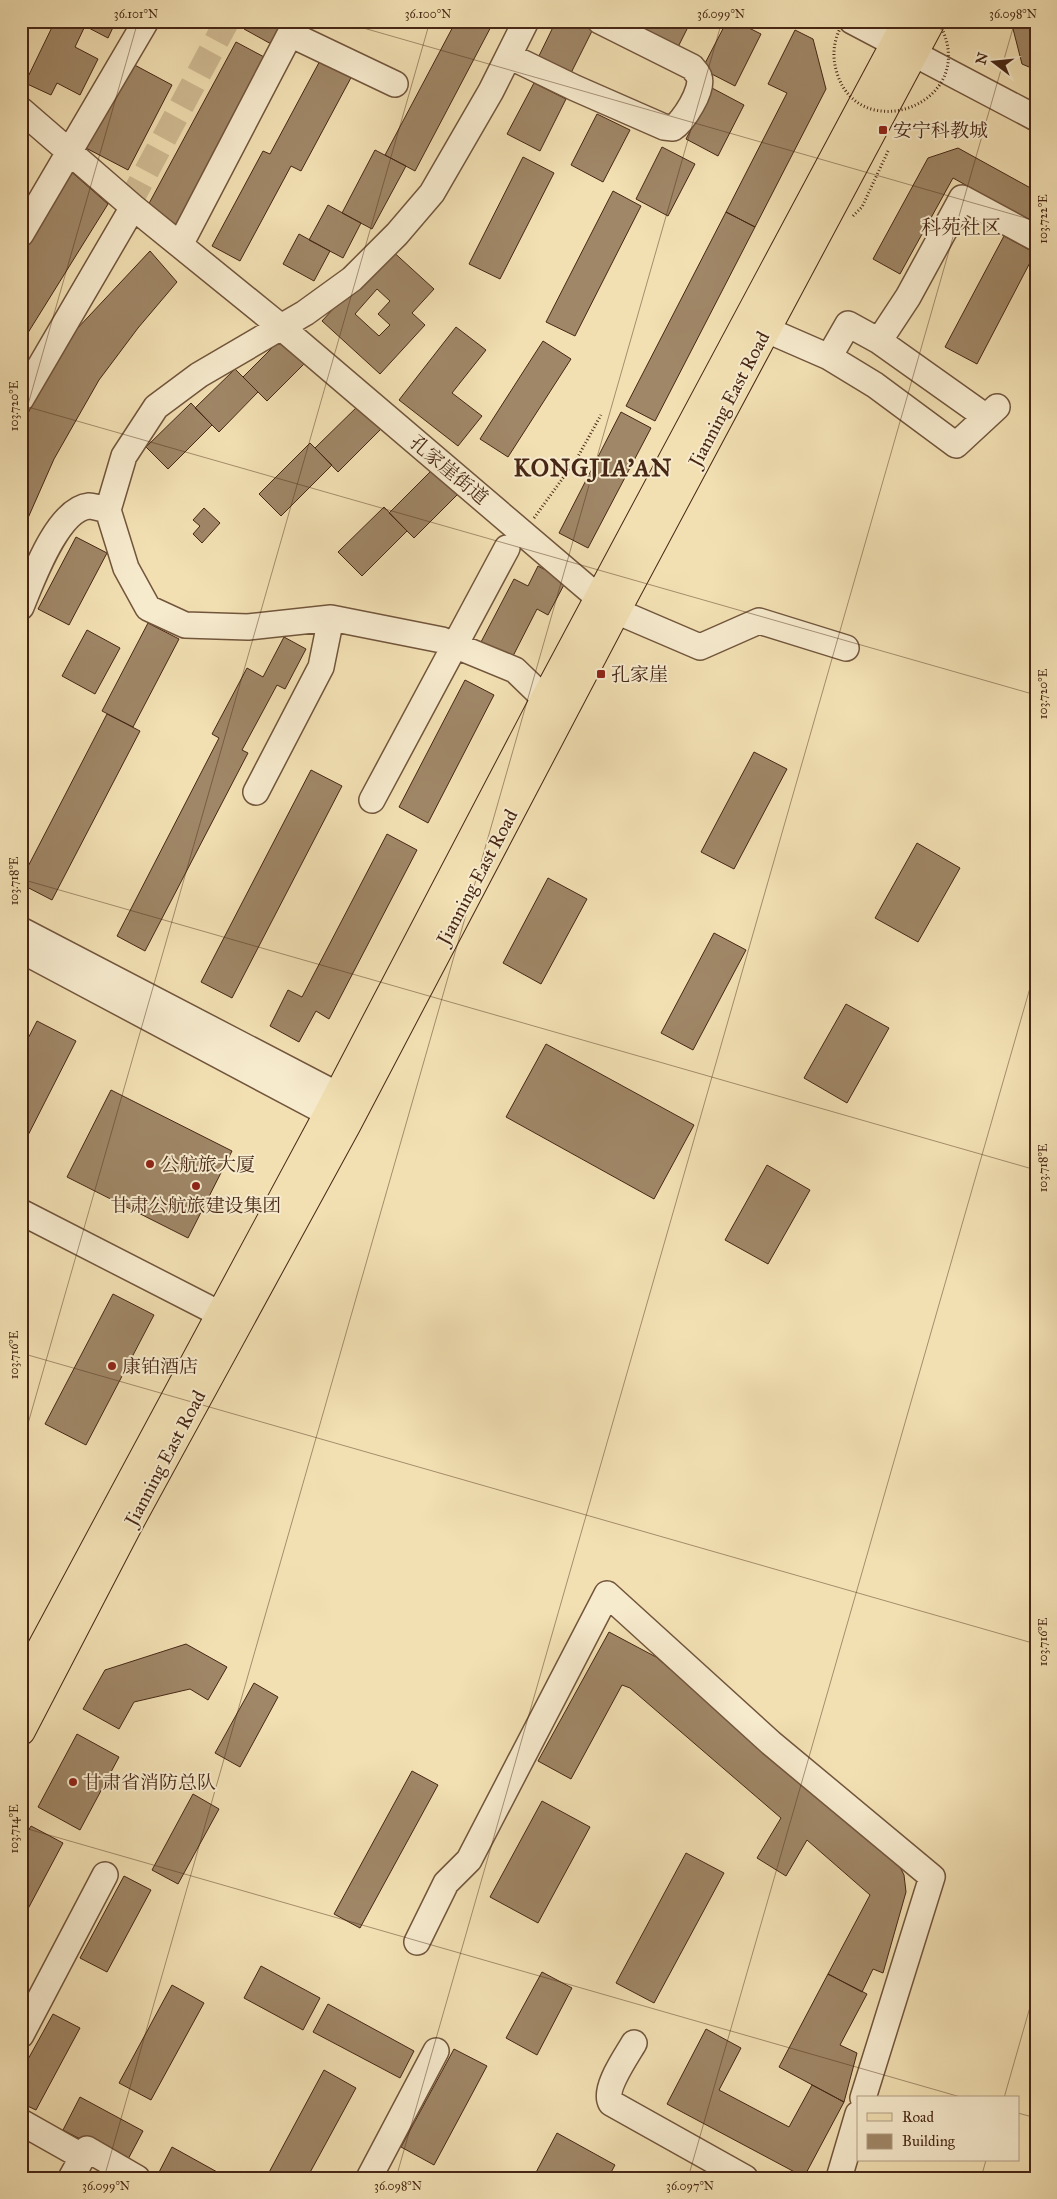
<svg xmlns="http://www.w3.org/2000/svg" width="1057" height="2199" viewBox="0 0 1057 2199" font-family="'IM FELL Great Primer','Noto Serif SC',serif">
<style>
.building{fill:#a08767;stroke:#472715;fill-rule:evenodd}
.lines{fill:none;stroke-linecap:round;stroke-linejoin:round}
.minor-tunnel{stroke:#d0bb93;stroke-width:25;stroke-dasharray:25 12;stroke-linecap:butt}
.minor-casing{stroke:#72553c;stroke-width:28}
.major-casing{stroke:#472715;stroke-width:30}
.path{stroke:#472715;stroke-width:3;stroke-dasharray:1 2.5;stroke-linecap:butt}
.minor{stroke:#f7ebce;stroke-width:25}
.major{stroke:#f2e0b3;stroke-width:28}
.path-bridge{stroke:#472715;stroke-width:3;stroke-dasharray:1 2.5;stroke-linecap:butt}
.ticks{fill:none;stroke:#472715;stroke-width:1;stroke-opacity:0.45}
.poi-dot{fill:#8f2418;stroke:#f7ebce;stroke-width:2}
.labels{text-anchor:middle;dominant-baseline:central;stroke-width:4;stroke-linejoin:round;paint-order:stroke}
.poi-label{font-size:19px;fill:#472715;stroke:#f7ebce;text-anchor:start}
.street-label{font-size:19px;fill:#472715;stroke:#f7ebce}
.neighbourhood-label{font-size:20px;fill:#472715;stroke:#f7ebce}
.district-label{font-size:24px;font-weight:bold;letter-spacing:1px;fill:#472715;stroke:#f7ebce}
.neatline{fill:none;stroke:#472715;stroke-width:2}
.ticks-label{font-size:12px;text-anchor:middle;fill:#472715}
</style>
<rect width="100%" height="100%" fill="#f2e0b3"/>
<filter id="stains"><feTurbulence type="fractalNoise" baseFrequency=".004" numOctaves="4"/><feColorMatrix values="0 0 0 0 .2 0 0 0 0 .09 0 0 0 0 .02 0 0 0 .5 -.17"/></filter>
<radialGradient id="worn" r=".72"><stop offset=".6" stop-color="#630" stop-opacity="0"/><stop offset="1" stop-color="#630" stop-opacity=".3"/></radialGradient>
<path class="building" d="M55,21H116L108,38L85,26L75,47L98,59L80,95L57,83L51,95L25,83Z
M248,21H286L273,45L244,29Z
M456,21H494L415,171L385,155Z
M556,21H583L594,27L568,79L536,62Z
M650,21H691L677,49L644,32Z
M727,21H735L761,34L735,86L702,69Z
M1011,21H1036V70L1022,64Z
M795,30L813,39L826,89L755,227L726,212L787,93L768,84Z
M236,42L266,58L176,225L146,209Z
M322,57L353,74L301,171L291,166L240,261L212,246L263,151L270,154Z
M129,62L172,85L128,170L84,147Z
M534,83L566,99L540,151L507,134Z
M712,88L744,105L718,156L686,139Z
M597,114L630,130L603,182L571,165Z
M662,147L695,164L668,216L636,199Z
M958,148L1036,191V224L953,178L900,274L873,259L928,158Z
M375,150L406,166L372,229L342,213Z
M523,157L554,173L500,279L469,264Z
M67,168L108,204L21,344V245Z
M613,191L641,206L575,336L546,322Z
M328,205L361,223L343,258L309,240Z
M726,212L755,227L655,421L626,406Z
M299,234L330,251L314,281L283,264Z
M1004,236L1035,253L977,364L945,347Z
M389,248L434,289L412,313L425,325L380,374L322,321ZM377,289L390,301L378,314L390,325L379,336L355,314Z
M150,251L177,282L138,328L99,380L54,459L28,518L21,553V429L43,380L74,332Z
M456,327L486,350L452,393L482,416L458,446L399,400Z
M284,336L308,360L267,401L243,377Z
M543,341L571,359L508,457L480,439Z
M235,369L258,392L219,432L195,408Z
M191,403L212,425L168,469L146,447Z
M361,403L384,426L338,472L315,448Z
M621,412L651,428L588,548L559,533Z
M310,443L332,465L281,516L259,494Z
M434,468L459,493L414,538L389,513Z
M384,507L407,531L362,576L338,552Z
M204,508L220,523L202,543L193,534L200,526L193,520Z
M76,537L107,553L69,625L38,609Z
M538,566L566,581L548,615L537,609L512,658L481,642L514,579L528,586Z
M148,623L179,639L133,727L102,711Z
M87,630L120,648L95,694L62,676Z
M284,637L306,649L285,689L277,685L242,750L248,753L145,951L117,936L219,738L212,734L247,668L263,677Z
M465,680L494,695L428,823L399,807Z
M107,714L140,731L52,900L21,884V880Z
M754,752L787,769L734,869L701,852Z
M311,770L342,786L232,998L201,982Z
M387,834L417,850L329,1019L316,1011L299,1042L270,1026L288,990L302,997Z
M917,843L960,868L918,942L875,918Z
M548,878L587,899L541,984L503,963Z
M714,933L746,950L693,1050L661,1033Z
M846,1004L889,1028L847,1103L804,1078Z
M37,1021L76,1041L21,1149V1052Z
M546,1044L694,1125L654,1199L506,1117Z
M111,1090L232,1151L188,1238L67,1177Z
M767,1165L810,1190L768,1264L725,1240Z
M113,1294L154,1315L86,1445L45,1424Z
M609,1632L656,1657L900,1867L904,1875L906,1892L883,1973L873,1969L862,1992L828,1974L870,1895L807,1840L786,1876L757,1858L781,1818L630,1688L622,1685L571,1779L538,1761Z
M186,1644L227,1667L208,1700L190,1689L134,1702L119,1729L83,1709L105,1670Z
M254,1683L278,1697L240,1767L215,1753Z
M77,1734L119,1757L80,1830L38,1807Z
M412,1771L438,1785L360,1928L334,1914Z
M193,1794L219,1809L178,1884L152,1870Z
M542,1801L590,1827L538,1923L490,1897Z
M31,1826L63,1843L21,1922V1844Z
M686,1853L724,1873L654,2003L616,1983Z
M124,1876L151,1890L107,1972L80,1958Z
M261,1966L320,1998L303,2030L244,1998Z
M542,1972L572,1988L537,2055L506,2038Z
M828,1974L867,1994L840,2045L857,2053L844,2102L779,2067Z
M172,1985L204,2003L151,2100L119,2083Z
M328,2004L414,2051L400,2078L313,2032Z
M53,2014L80,2028L36,2110L21,2103V2072Z
M706,2029L741,2048L719,2090L789,2127L812,2085L844,2102L804,2177L667,2104Z
M454,2049L487,2066L434,2165L401,2147Z
M324,2070L356,2088L307,2178H266Z
M80,2097L143,2131L126,2163L63,2130Z
M557,2133L615,2165L608,2178H533Z
M172,2147L228,2178H156Z"/>
<g class="lines">
<path class="minor-tunnel" d="M129,204L227,21"/>
<defs>
<path id="minor" d="M526,21L491,91L432,193L397,234L352,279L305,313L199,375L156,407L124,456L108,510L126,568L148,608L185,625L248,627L331,618L442,640L515,670L545,699
M852,21L1036,118
M509,56L575,88L664,127L673,128C683,122 704,89 699,77C698,73 694,70 692,67L600,21
M21,110L133,207L281,327L600,599L616,611L700,647L759,621L846,648
M21,234L146,21
M180,245L290,34L395,84
M767,330L829,357L875,385L956,445L997,407
M879,341L908,297L962,198L1036,238
M829,357L848,324L879,341L986,417
M21,399L133,207
M21,607C32,581 57,509 89,506C94,506 102,509 108,510
M256,792L321,667L331,618
M372,800L507,548
M21,930L355,1104
M21,950L346,1123
M21,1212L220,1314
M417,1942L446,1883L469,1860L607,1594L771,1743L932,1877L863,2098
M21,2035L105,1875
M634,2043C626,2057 603,2089 611,2103L745,2178
M21,2122L83,2157
M71,2178L87,2149L137,2178
M369,2178L436,2051
M839,2178L858,2114"/>
<path id="major" d="M21,1686L328,1114L545,699L907,21
M21,1731L127,1527L347,1124L616,611L931,21"/>
</defs>
<use href="#minor" class="minor-casing"/>
<use href="#major" class="major-casing"/>
<path class="path" d="M853,216L862,207L889,149
M534,518L576,460L601,415"/>
<use href="#minor" class="minor"/>
<use href="#major" class="major"/>
<path class="path-bridge" d="M844,21C834,38 831,54 837,73C860,149 985,102 938,21"/>
</g>
<path class="ticks" d="M339,21L1036,221M21,405L1036,695M21,429L138,21M21,879L1036,1170M21,1353L1036,1644M21,1448L430,21M21,1827L964,2098M1004,2098L1036,1986M1018,2113L1036,2118M104,2178L722,21M396,2178L1015,21M688,2178L1036,967M981,2178L986,2160"/>
<g class="poi-dot">
<rect x="878" y="125" width="10" height="10" rx="2.5"/>
<rect x="596" y="669" width="10" height="10" rx="2.5"/>
<circle cx="150" cy="1164" r="5"/>
<circle cx="196" cy="1186" r="5"/>
<circle cx="112" cy="1366" r="5"/>
<circle cx="73" cy="1782" r="5"/>
</g>
<g class="labels">
<g class="poi-label">
<text x="893" y="130">安宁科教城</text>
<text x="611" y="674">孔家崖</text>
<text x="160" y="1164">公航旅大厦</text>
<text x="196" y="1205" text-anchor="middle">甘肃公航旅建设集团</text>
<text x="122" y="1366">康铂酒店</text>
<text x="83" y="1782">甘肃省消防总队</text>
</g>
<g class="street-label">
<text transform="translate(729 399) rotate(-62)">Jianning East Road</text>
<text transform="translate(449 470) rotate(40)">孔家崖街道</text>
<text transform="translate(477 877) rotate(-62)">Jianning East Road</text>
<text transform="translate(165 1458) rotate(-62)">Jianning East Road</text>
</g>
<g class="neighbourhood-label">
<text x="961" y="227">科苑社区</text>
</g>
<g class="district-label">
<text x="593" y="468">KONGJIA'AN</text>
</g>
</g>
<rect width="1057" height="2199" fill="none" stroke="#f2e0b3" stroke-width="55"/>
<rect x="857" y="2096" width="162" height="65" fill="#f7ebce" stroke="#b19d84"/>
<rect x="867" y="2113" width="25" height="8" fill="#f2e0b3" stroke="#b19d84"/>
<text x="902" y="2122" font-size="15" fill="#472715">Road</text>
<rect x="867" y="2134" width="25" height="15" fill="#a08767" stroke="#b19d84"/>
<text x="902" y="2146" font-size="15" fill="#472715">Building</text>
<g transform="translate(994 62) rotate(286)" stroke="#f7ebce" stroke-width="4" paint-order="stroke">
<path d="M0-4L9 19L0 12L-9 19Z" fill="#472715"/>
<text y="-8" font-size="14" font-weight="bold" text-anchor="middle" fill="#472715">N</text>
</g>
<rect x="28" y="28" width="1002" height="2144" class="neatline"/>
<g class="ticks-label">
<text x="136" y="18">36.101°N</text>
<text x="428" y="18">36.100°N</text>
<text x="721" y="18">36.099°N</text>
<text x="1013" y="18">36.098°N</text>
<text transform="translate(1043 219) rotate(-90)" y="4">103.722°E</text>
<text transform="translate(14 406) rotate(-90)" y="4">103.720°E</text>
<text transform="translate(1043 694) rotate(-90)" y="4">103.720°E</text>
<text transform="translate(14 881) rotate(-90)" y="4">103.718°E</text>
<text transform="translate(1043 1168) rotate(-90)" y="4">103.718°E</text>
<text transform="translate(14 1355) rotate(-90)" y="4">103.716°E</text>
<text transform="translate(1043 1642) rotate(-90)" y="4">103.716°E</text>
<text transform="translate(14 1829) rotate(-90)" y="4">103.714°E</text>
<text x="106" y="2190">36.099°N</text>
<text x="398" y="2190">36.098°N</text>
<text x="690" y="2190">36.097°N</text>
</g>
<rect width="100%" height="100%" filter="url(#stains)"/>
<rect width="100%" height="100%" fill="url(#worn)"/>
</svg>
